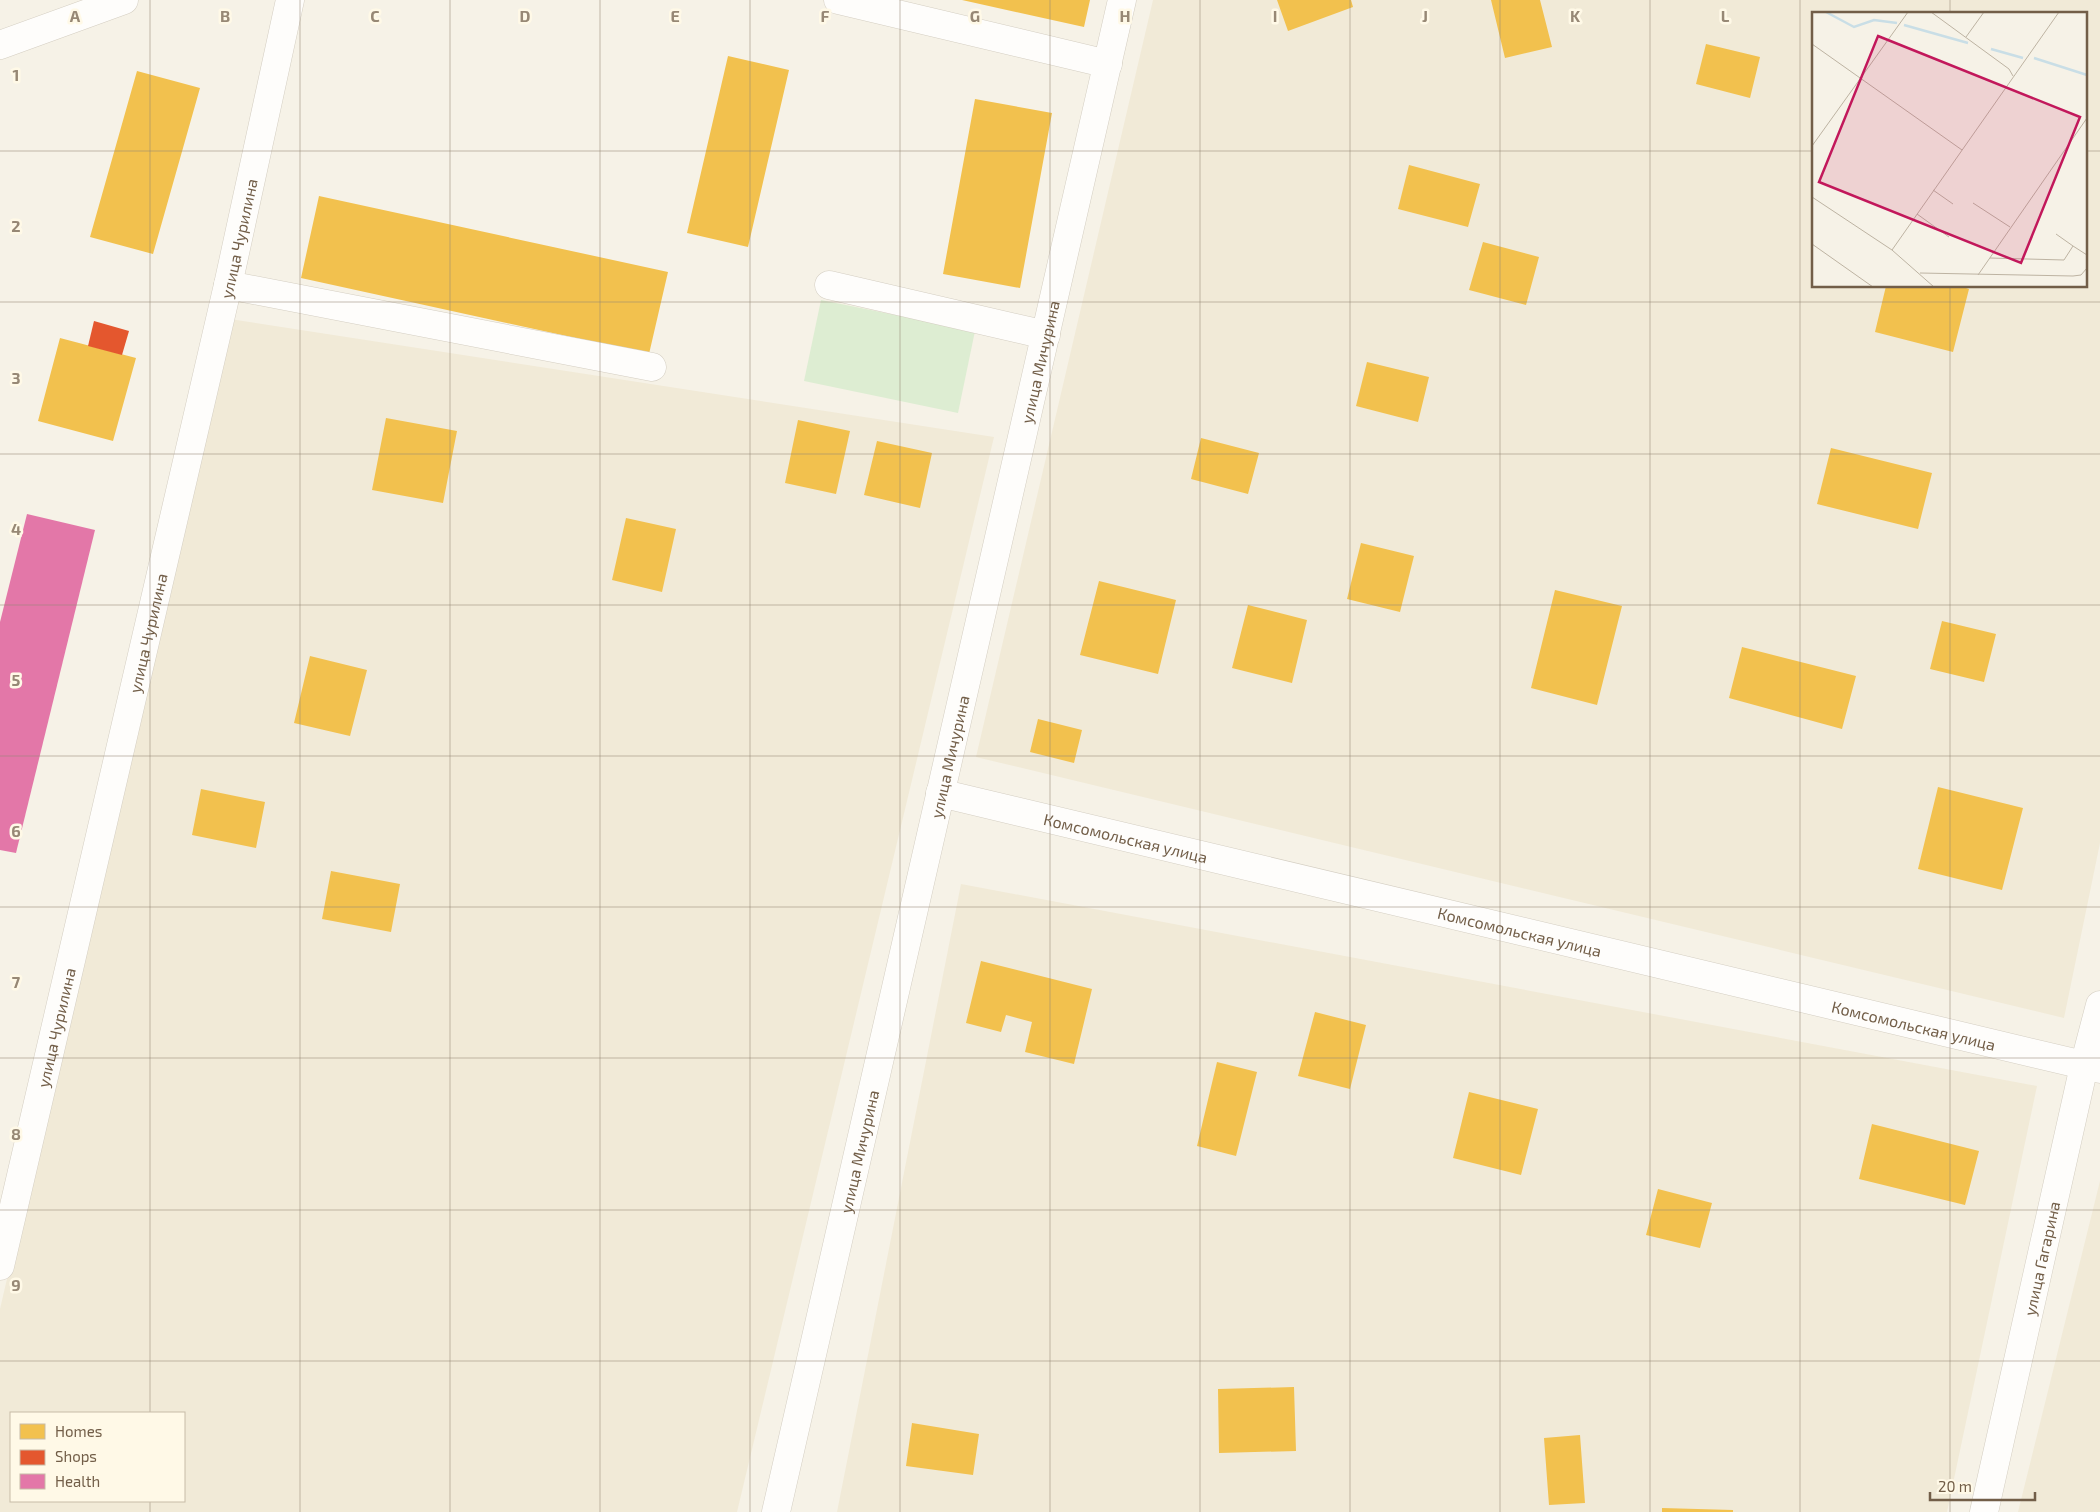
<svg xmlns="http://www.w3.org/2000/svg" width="2100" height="1512" viewBox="0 0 2100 1512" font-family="'Exo 2',sans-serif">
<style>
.residential{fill:#f1ead7;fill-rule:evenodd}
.green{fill:#ddedd2}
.homes{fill:#f2c14e}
.shops{fill:#e4572e}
.health{fill:#e377a8}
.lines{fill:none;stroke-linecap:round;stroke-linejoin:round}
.minor-casing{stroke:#d4cec2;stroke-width:29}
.minor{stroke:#fefdfb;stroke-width:28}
.grid{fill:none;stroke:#978875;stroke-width:1;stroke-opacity:0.55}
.labels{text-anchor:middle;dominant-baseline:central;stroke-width:5;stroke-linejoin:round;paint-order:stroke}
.street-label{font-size:16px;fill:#725e48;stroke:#fff9e7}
.inset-river{fill:none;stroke:#c9dee6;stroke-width:2.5}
.inset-road{fill:none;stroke:#bdb3a2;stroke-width:1}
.view{fill:#c2185b;fill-opacity:0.15;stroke:#c2185b;stroke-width:2.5}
.inset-edge{fill:none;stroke:#725e48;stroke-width:2.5}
.grid-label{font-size:16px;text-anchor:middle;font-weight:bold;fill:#978875;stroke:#fff9e7;stroke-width:5;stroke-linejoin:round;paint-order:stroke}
</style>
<rect width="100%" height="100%" fill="#f6f2e7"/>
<path class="residential" d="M1153,0H2100V843L2064,1018L976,757ZM1814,14H2086V286H1814Z
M230,319L994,437L737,1512H0V1309ZM11,1413H184V1501H11Z
M961,884L2037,1086L1947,1512H837Z
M2100,1181V1512H2018Z"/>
<path class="green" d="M821,300L975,331L958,413L804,381Z"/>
<path class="homes" d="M962,0H1090L1084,27Z
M1277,0H1351L1353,7L1288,31Z
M1491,0H1540L1552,47L1505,58Z
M1706,44L1760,57L1750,98L1696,84Z
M728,56L789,70L748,247L687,233Z
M137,71L200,88L153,254L90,237Z
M975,99L1052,113L1020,288L943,274Z
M1409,165L1480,184L1468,227L1398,209Z
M319,196L668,272L649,354L301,278Z
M1483,242L1539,257L1526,305L1469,290Z
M1886,286H1960L1969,289L1953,352L1875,332Z
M60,338L136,358L113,441L38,421Z
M1367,362L1429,377L1418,422L1356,406Z
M386,418L457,431L443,503L372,490Z
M798,420L850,431L836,494L785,483Z
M1201,438L1259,453L1248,494L1191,479Z
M877,441L932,453L920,508L864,495Z
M1831,448L1932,473L1918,529L1817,504Z
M626,518L676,529L662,592L612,580Z
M1361,543L1414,556L1400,612L1347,599Z
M1099,581L1176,600L1158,674L1080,655Z
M1555,590L1622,606L1597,705L1531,688Z
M1248,605L1307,620L1292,683L1232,668Z
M1942,621L1996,634L1984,682L1930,669Z
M1742,647L1856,676L1842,729L1729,698Z
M310,656L367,670L350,736L294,723Z
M1038,719L1082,730L1074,763L1030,752Z
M1938,787L2023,808L2002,890L1918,869Z
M201,789L265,802L256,848L192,835Z
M331,871L400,884L391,932L322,919Z
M981,961L1092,989L1074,1064L1025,1052L1032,1022L1006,1015L1001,1032L966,1023Z
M1315,1012L1366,1025L1350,1089L1298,1076Z
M1217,1062L1257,1072L1236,1156L1197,1146Z
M1469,1092L1538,1109L1521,1175L1453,1158Z
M1872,1124L1979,1151L1965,1205L1859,1179Z
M1658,1189L1712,1203L1700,1248L1646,1235Z
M1294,1387L1296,1451L1219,1453L1218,1389Z
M912,1423L979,1434L973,1475L906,1466Z
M1580,1435L1585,1503L1549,1505L1544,1438Z
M1662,1508L1733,1510V1512H1662Z"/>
<path class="shops" d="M94,321L129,331L122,355L88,346Z"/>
<path class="health" d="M27,514L95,530L16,853L0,850V622Z"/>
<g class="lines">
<defs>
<g id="minor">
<path d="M838,0L1108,64"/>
<path d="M0,45L124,0"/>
<path d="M228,285L652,367"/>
<path d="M829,285L1046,335"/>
<path id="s1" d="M940,793L2100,1069"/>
<path id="s2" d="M0,1266L228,285L290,0"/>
<path id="s3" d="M776,1512L1122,0"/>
<path id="s4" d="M1984,1512L2084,1066L2100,1005"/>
</g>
</defs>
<use href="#minor" class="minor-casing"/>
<use href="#minor" class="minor"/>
</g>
<path class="grid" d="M150,0V1413M300,0V1512M450,0V1512M600,0V1512M750,0V1512M900,0V1512M1050,0V1512M1200,0V1512M1350,0V1512M1500,0V1512M1650,0V1512M1800,0V1512M1950,0V14M0,151H1814M2086,151H2100M1950,286V1512M0,302H2100M0,454H2100M0,605H2100M0,756H2100M0,907H2100M0,1058H2100M0,1210H2100M0,1361H2100M150,1501V1512"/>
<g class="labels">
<g class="street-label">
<text stroke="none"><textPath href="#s2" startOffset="1055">улица Чурилина</textPath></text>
<text stroke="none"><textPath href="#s3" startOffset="1180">улица Мичурина</textPath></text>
<text stroke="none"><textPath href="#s2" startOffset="650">улица Чурилина</textPath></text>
<text stroke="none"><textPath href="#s3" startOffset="775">улица Мичурина</textPath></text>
<text stroke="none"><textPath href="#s1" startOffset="191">Комсомольская улица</textPath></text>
<text stroke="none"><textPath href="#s1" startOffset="596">Комсомольская улица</textPath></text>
<text stroke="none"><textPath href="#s1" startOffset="1001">Комсомольская улица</textPath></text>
<text stroke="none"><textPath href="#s2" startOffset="245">улица Чурилина</textPath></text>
<text stroke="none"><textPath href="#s3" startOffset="370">улица Мичурина</textPath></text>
<text stroke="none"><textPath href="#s4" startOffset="260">улица Гагарина</textPath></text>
</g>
</g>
<g transform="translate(1812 12)">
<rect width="275" height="275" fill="#f6f2e7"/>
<path class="inset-river" d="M14,0L42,15L62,8L85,11M92,13L156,31M179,37L211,46M222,46L275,63"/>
<path class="inset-road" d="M119,0L197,57L201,64M154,25L172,0M0,32L150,138M0,134L96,0M121,178L141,192M0,185L80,238L122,275M161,191L198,215M105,202L137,225M0,232L61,275M261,234L275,243M80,238L247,0M178,246L252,248L261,234L244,222M108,261L261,264L269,263L275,256M166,263L275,106"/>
<path class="view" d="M66,24L268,105L209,251L7,170Z"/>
<rect width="275" height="275" class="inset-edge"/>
</g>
<g class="grid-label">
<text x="75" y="22">A</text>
<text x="225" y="22">B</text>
<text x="375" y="22">C</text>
<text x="525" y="22">D</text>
<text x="675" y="22">E</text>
<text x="825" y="22">F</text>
<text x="975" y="22">G</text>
<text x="1125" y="22">H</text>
<text x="1275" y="22">I</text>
<text x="1425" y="22">J</text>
<text x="1575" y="22">K</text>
<text x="1725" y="22">L</text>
<text x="16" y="81">1</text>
<text x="16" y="232">2</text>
<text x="16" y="384">3</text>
<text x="16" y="535">4</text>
<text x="16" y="686">5</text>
<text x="16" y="837">6</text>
<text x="16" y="988">7</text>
<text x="16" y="1140">8</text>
<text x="16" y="1291">9</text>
</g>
<rect x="10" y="1412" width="175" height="90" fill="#fff9e7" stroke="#c7bba7"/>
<rect x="20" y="1424" width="25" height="15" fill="#f2c14e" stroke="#c7bba7"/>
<text x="55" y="1437" font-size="15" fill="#725e48">Homes</text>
<rect x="20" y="1450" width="25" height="15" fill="#e4572e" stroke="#c7bba7"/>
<text x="55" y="1462" font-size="15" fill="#725e48">Shops</text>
<rect x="20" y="1474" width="25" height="15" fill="#e377a8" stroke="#c7bba7"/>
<text x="55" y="1487" font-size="15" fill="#725e48">Health</text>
<path d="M1930 1492v8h105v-8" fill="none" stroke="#725e48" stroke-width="2.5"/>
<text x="1938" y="1492" font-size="15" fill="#725e48" stroke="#fff9e7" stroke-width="4" paint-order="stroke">20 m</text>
</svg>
